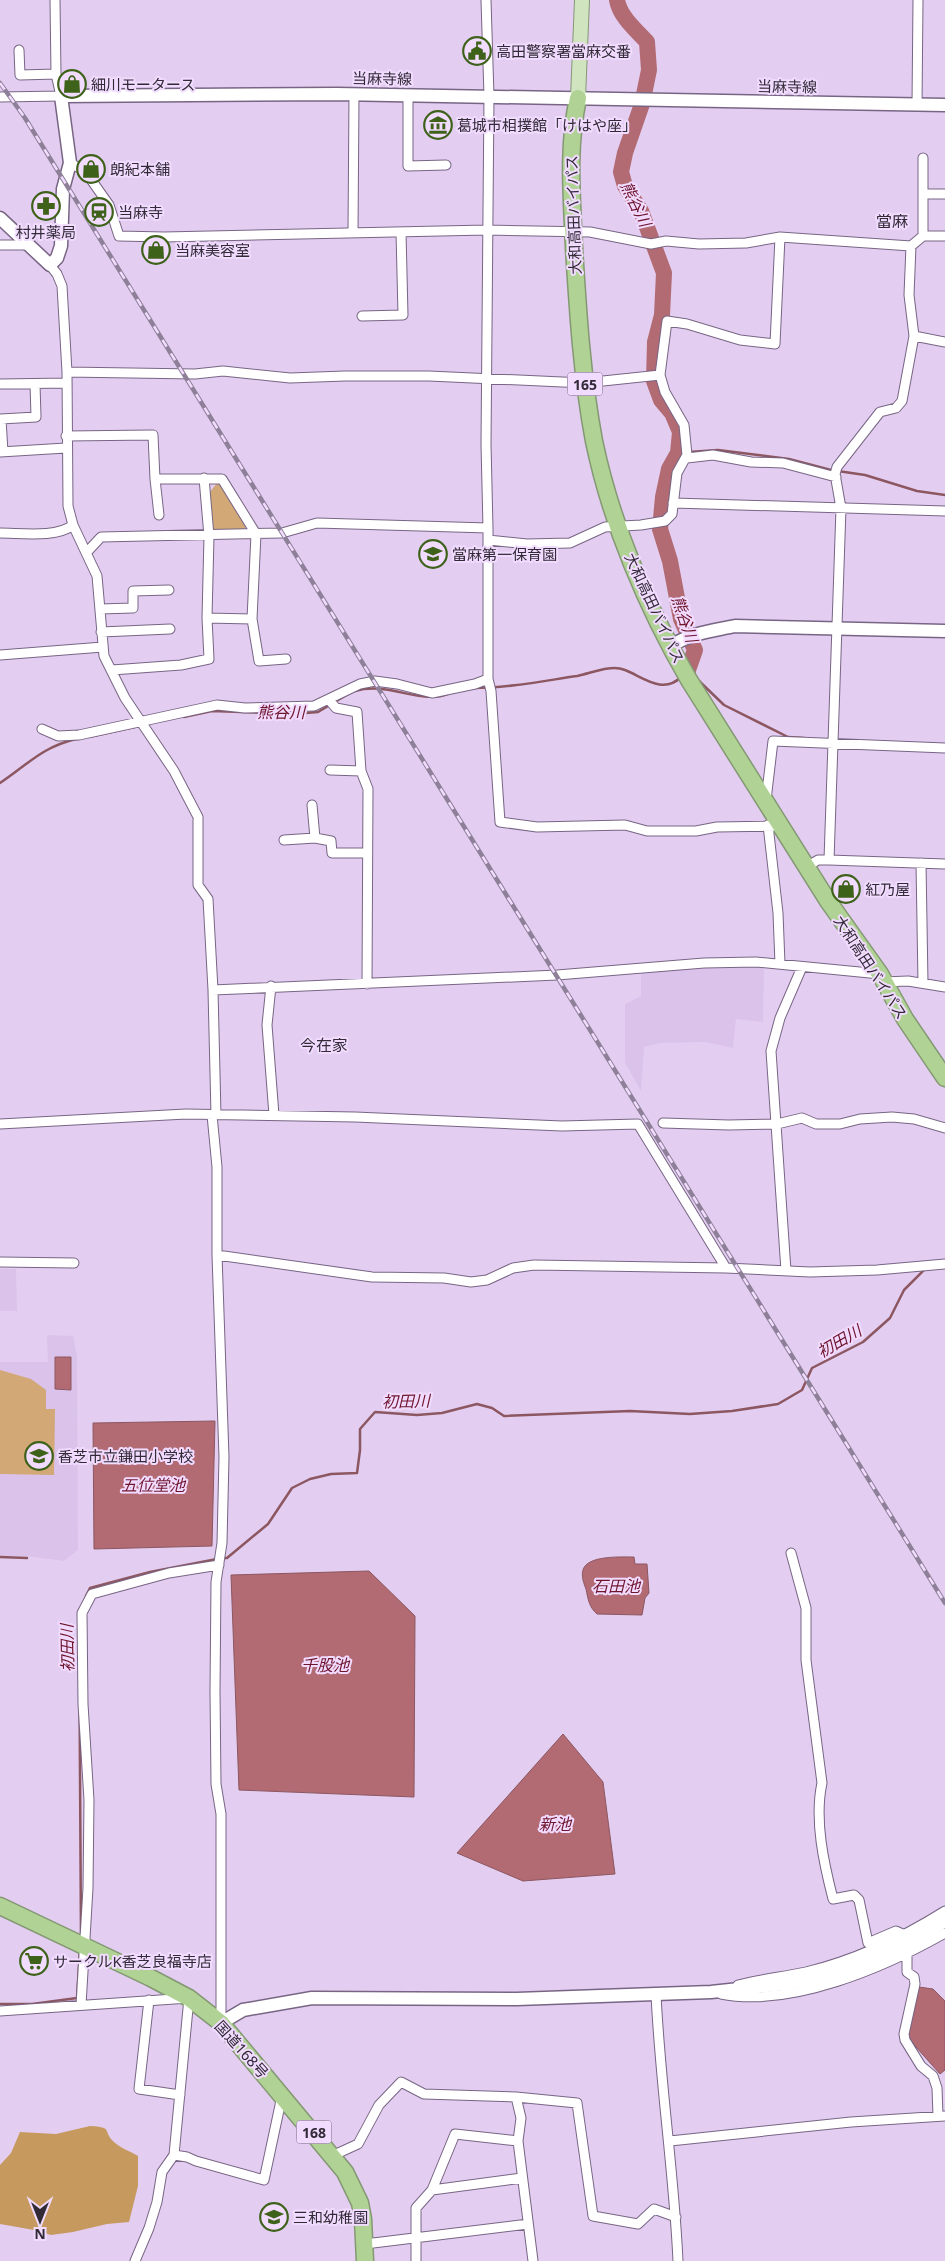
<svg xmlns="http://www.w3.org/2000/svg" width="945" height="2261" viewBox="0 0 945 2261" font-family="'Noto Sans','Noto Sans JP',sans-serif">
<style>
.built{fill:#dbc2eb}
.green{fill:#d1a876}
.forest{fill:#c6995f}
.water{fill:#b26a73;stroke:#8c5761}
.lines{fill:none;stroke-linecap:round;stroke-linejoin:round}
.stream{stroke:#8c5761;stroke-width:2.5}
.river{stroke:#b26a73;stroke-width:16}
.street-casing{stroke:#786584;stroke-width:11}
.secondary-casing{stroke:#786584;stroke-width:15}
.primary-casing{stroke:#849874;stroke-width:16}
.highway-casing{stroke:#849874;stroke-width:19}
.street{stroke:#fff;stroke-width:9}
.secondary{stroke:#fff;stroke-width:12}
.primary{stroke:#d0e5bf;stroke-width:14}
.highway{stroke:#b0d395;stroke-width:16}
.rail-casing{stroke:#8f8099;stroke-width:4.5}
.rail{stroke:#f1dbff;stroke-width:2.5;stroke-dasharray:8;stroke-linecap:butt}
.labels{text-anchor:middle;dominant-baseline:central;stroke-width:4;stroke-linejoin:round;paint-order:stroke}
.shield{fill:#f1dbff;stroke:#6b5f73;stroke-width:1}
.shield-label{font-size:14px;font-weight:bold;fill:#322a37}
.poi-label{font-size:15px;fill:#322a37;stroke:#f1dbff;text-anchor:start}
.street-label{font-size:15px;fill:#322a37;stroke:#f1dbff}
.water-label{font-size:16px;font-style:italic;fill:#6e142b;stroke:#f1dbff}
.neighbourhood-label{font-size:16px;fill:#322a37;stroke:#f1dbff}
</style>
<rect width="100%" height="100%" fill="#e3cef1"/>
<path class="built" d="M764,964L763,1022L736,1019L733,1048L705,1042L660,1043L644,1047L641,1091L625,1063V1004L641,996V970Z
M0,1269H16L17,1311H0Z
M47,1335L73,1336L77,1356L78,1550L64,1561L26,1556H0V1362H48Z"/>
<path class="green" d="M217,483L221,484L247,525L244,529L211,532L210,492Z
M0,1370L31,1379L46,1390V1409H55L54,1475L0,1474Z"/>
<path class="forest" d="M90,2126C114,2127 102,2131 114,2142C120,2148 130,2151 138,2156V2186L129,2222L107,2224L73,2232L51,2235L34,2230L0,2224V2165L11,2153L20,2132L56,2134Z"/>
<path class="water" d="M55,1357H71V1390L55,1389Z
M215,1421L212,1546L94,1549L93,1423Z
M634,1557L635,1564H647L649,1593L645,1598L642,1615L597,1614C589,1607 588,1599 586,1589C584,1584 581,1576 583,1570C587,1555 622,1557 634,1557Z
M369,1571L415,1616L414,1797L239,1790L231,1575Z
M563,1734L603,1782L615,1874L523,1881L457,1853Z
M919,1987L933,1989L945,2001V2070L940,2074L908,2038Z"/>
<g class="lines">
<path class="stream" d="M689,452L718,450L789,459L831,470L865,475L917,491L945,495
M697,679L724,705L788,737L804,738
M474,688C508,688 543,681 577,676C592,673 611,664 625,670C643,677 663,695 681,677
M355,691C389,681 421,706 450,693
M184,717L212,711L294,714L318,712L350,693
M89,737L139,726
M0,783C27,765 42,747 76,739
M0,1557L27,1558
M222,1558H227L268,1524L292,1488L310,1479L331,1474L357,1473L360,1450V1429L375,1412L417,1415L442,1413L477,1404L492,1408L504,1416L630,1411L690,1414L732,1411L778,1404L802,1390L812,1368L863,1342L890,1318L904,1290L926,1268
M86,1596L90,1588L150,1572L217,1559
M79,1610L81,1936
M0,2004H32L77,1998L80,1950"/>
<path class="river" d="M617,0C620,17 636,30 647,42L649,70L642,104L625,153L621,172L625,186L641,211L664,273L662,315L655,342L654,381L661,400L672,413L680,432L678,453L669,469L663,497L660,529L670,561L681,619L695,650L688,670"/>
<defs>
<path id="street" d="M486,0L489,96L486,444L488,528V679L491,691L500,822L537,827L625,825L647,831H696L717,827L782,826
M19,50L20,75L56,74
M408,95V166L446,165
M0,97L61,96L56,74L55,0
M917,105L918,0
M923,158V236
M70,163L85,171L109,205L119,236L164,237L487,230L590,232L651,244L666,241L699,244L746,243L780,237L911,246L923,236H945
M923,194H945
M353,233L354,94
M0,245H29
M50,265L57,274L62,286L67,372L68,506L73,525L97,576L104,656L125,698L174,771L198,817V885L208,899L213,990L216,1115
M362,316L403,315L401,232
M914,336L945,342
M67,372L195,374L223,371L290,378L345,376H429L584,383L660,375L667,321L687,324L740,340L775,344L780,237
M0,384L67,383
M66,436L153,435L155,479H222L256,534L252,619L259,661L286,659
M0,452L66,448
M3,452L1,419L36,417L35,384
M687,458L713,455L751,462L783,463L836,477
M155,479L159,515
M673,503L945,511
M0,533C21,533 57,538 73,525
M488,540L527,544L570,543L605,527L641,525L665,521L672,514L677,473L687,455L684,425L665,392L660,375
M87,552L101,537L282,533L317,523L488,528
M100,609L133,608V591L169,590
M207,618L252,619
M101,632L170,629
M0,655L103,647
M112,670L181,665L209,659L207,618L209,536L204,478
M329,700L336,708L357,712L361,771L368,789L367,984
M42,729L58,736L79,735L217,705L245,708L314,706L360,684L375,681L397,684L432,693L475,684L488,679
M330,770L361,771
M766,800L773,741L945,748
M768,825L778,913L780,964
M315,838L331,841L332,853H367
M284,840L315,838L312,805
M829,860L841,508L835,474L837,467L880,412L896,408L902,401L914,336L909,295L911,246
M921,863L923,983
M808,866L818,860H829L945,864
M884,982L908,981L945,987
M271,986L267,1025L274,1115
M213,990L557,975L704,963L756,962L880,974
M212,1115L217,1167V1255L224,1457L222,1543L216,1582L215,1691L216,1784L221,1814V2023
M663,1123L729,1125L777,1124L802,1118L816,1124H840L860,1119L892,1117L914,1119L945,1128
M0,1124L186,1114L355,1117L562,1126L638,1124L726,1268L810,1272L877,1270L945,1264
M217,1255L372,1277L444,1278L471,1282L487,1280L513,1268L534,1265L726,1268
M0,1262L74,1263
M786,1271L771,1051L780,1018L802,967
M791,1553L806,1608V1660L822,1783C814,1820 824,1864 833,1899L854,1895L859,1900L868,1943L896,1931L905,1935
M907,1953V1972L914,1977L915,1984L904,2034L905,2040L921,2066L933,2076L937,2088L938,2116
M738,1985C760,1979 783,1977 806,1972C856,1960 902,1938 945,1911
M656,1994C660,2083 674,2172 678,2261
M721,1994C791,2008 885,1967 945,1933
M149,2000L139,2089L180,2095
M81,2005L88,1888L89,1800L83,1704L82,1613L92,1594L169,1573L219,1565
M0,2011L189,1998L174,2155L162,2172L157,2202L149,2228L135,2261
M516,2097L521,2118L518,2141L533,2261
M670,2141L851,2122L945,2116
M174,2155L187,2157L196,2161L264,2180L282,2096
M334,2155L358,2144L379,2105L401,2082L424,2094L516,2097L577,2103L593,2216L638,2224L654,2209L676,2217
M432,2190L522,2178
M365,2244L528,2224
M416,2261V2208L432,2190L455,2134L518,2141"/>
<path id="secondary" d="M0,218L50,265L57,258L61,246L63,189L70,163L61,96L337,94L945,105
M670,647C689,633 712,631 735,626L945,631
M221,2023L243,2010L312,1998L517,1999L711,1992L785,1984L824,1976L854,1967L922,1935L945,1921"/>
<path id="primary" d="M578,98L582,0"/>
<path id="highway" d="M578,98C567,150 572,196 574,248C578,313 582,377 594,441C611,523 647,608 689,680L828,901L880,974L905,1019L945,1078
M0,1906L151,1978L189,1998L221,2023L345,2172L360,2203L363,2219L365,2261"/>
</defs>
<use href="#street" class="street-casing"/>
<use href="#secondary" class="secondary-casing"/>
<use href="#primary" class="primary-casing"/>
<use href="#highway" class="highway-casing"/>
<use href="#street" class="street"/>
<use href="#secondary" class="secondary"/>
<use href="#primary" class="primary"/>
<use href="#highway" class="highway"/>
<defs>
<path id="rail" d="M0,83L25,118L945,1603"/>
</defs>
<use href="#rail" class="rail-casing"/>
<use href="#rail" class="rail"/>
</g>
<defs>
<symbol id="civic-ring" viewBox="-11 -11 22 22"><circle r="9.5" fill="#f1dbff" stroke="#3f621a" stroke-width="1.5"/><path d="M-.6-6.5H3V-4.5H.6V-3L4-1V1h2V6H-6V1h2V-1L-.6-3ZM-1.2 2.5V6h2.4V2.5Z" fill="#3f621a"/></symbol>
<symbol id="shop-ring" viewBox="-11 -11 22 22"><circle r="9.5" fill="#f1dbff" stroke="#3f621a" stroke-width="1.5"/><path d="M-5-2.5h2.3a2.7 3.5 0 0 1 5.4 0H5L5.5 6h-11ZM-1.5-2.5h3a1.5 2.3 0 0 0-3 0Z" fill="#3f621a"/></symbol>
<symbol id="museum-ring" viewBox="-11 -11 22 22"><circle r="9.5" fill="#f1dbff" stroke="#3f621a" stroke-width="1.5"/><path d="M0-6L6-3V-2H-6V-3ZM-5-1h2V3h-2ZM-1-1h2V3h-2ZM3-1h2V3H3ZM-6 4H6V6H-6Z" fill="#3f621a"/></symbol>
<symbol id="pharmacy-ring" viewBox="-11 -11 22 22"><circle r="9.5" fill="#f1dbff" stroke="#3f621a" stroke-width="1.5"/><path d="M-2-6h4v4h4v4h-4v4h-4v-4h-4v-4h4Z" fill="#3f621a"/></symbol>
<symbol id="station-ring" viewBox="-11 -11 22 22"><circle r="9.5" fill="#f1dbff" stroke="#3f621a" stroke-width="1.5"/><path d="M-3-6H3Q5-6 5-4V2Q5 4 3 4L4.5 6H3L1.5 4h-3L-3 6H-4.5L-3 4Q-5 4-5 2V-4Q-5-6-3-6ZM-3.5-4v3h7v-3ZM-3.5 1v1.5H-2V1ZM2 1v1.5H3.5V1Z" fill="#3f621a"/></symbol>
<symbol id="school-ring" viewBox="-11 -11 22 22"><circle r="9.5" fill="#f1dbff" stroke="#3f621a" stroke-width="1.5"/><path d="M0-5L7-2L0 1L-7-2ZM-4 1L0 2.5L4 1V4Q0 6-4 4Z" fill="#3f621a"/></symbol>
<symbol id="supermarket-ring" viewBox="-11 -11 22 22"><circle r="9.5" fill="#f1dbff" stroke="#3f621a" stroke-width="1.5"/><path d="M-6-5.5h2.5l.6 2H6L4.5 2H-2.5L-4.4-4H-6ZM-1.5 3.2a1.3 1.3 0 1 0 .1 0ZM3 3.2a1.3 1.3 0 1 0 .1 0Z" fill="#3f621a"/></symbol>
</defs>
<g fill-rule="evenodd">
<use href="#civic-ring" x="461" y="35" width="32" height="32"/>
<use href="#shop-ring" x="56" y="68" width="32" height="32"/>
<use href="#museum-ring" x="422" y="109" width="32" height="32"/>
<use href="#shop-ring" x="75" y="153" width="32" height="32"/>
<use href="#pharmacy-ring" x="30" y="190" width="32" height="32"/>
<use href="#station-ring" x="83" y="196" width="32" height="32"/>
<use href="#shop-ring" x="140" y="234" width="32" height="32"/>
<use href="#school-ring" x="417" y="538" width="32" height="32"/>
<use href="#shop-ring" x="830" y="873" width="32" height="32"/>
<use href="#school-ring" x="23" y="1440" width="32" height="32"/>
<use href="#supermarket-ring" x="18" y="1945" width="32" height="32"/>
<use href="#school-ring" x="258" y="2201" width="32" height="32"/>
</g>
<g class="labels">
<g class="shield">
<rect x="567.5" y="372.5" width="35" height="23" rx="4"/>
<rect x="296.5" y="2120.5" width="35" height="23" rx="4"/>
</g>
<g class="shield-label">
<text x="585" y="384">165</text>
<text x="314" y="2132">168</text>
</g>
<g class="poi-label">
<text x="496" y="51">高田警察署當麻交番</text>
<text x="91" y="84">細川モータース</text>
<text x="457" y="125">葛城市相撲館「けはや座」</text>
<text x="110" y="169">朗紀本舗</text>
<text x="118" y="212">当麻寺</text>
<text x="46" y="232" text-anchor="middle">村井薬局</text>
<text x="175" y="250">当麻美容室</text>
<text x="452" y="554">當麻第一保育園</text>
<text x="865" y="889">紅乃屋</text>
<text x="58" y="1456">香芝市立鎌田小学校</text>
<text x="53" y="1961">サークルK香芝良福寺店</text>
<text x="293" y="2217">三和幼稚園</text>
</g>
<g class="street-label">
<text transform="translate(382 78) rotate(1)">当麻寺線</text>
<text transform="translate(787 86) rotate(1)">当麻寺線</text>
<text transform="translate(573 215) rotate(-92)">大和高田バイパス</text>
<text transform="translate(655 608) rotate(65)">大和高田バイパス</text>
<text transform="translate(871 967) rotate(57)">大和高田バイパス</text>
<text transform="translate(242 2049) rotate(48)">国道168号</text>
</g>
<g class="water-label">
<text transform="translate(636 204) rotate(64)">熊谷川</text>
<text transform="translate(685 619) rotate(71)">熊谷川</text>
<text x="281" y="712">熊谷川</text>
<text transform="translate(839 1341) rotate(-30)">初田川</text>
<text transform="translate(406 1401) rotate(-1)">初田川</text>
<text x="153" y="1485">五位堂池</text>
<text x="616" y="1586">石田池</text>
<text transform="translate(67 1648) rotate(-91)">初田川</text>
<text x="325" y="1665">千股池</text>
<text x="555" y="1824">新池</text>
</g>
<g class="neighbourhood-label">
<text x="892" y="221">當麻</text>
<text x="324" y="1045">今在家</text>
</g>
</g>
<g transform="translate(40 2221) rotate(180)" stroke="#f1dbff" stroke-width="4" paint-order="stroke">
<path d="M0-4L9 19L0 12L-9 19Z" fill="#322a37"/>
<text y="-8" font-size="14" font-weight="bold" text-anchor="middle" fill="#322a37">N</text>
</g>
</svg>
